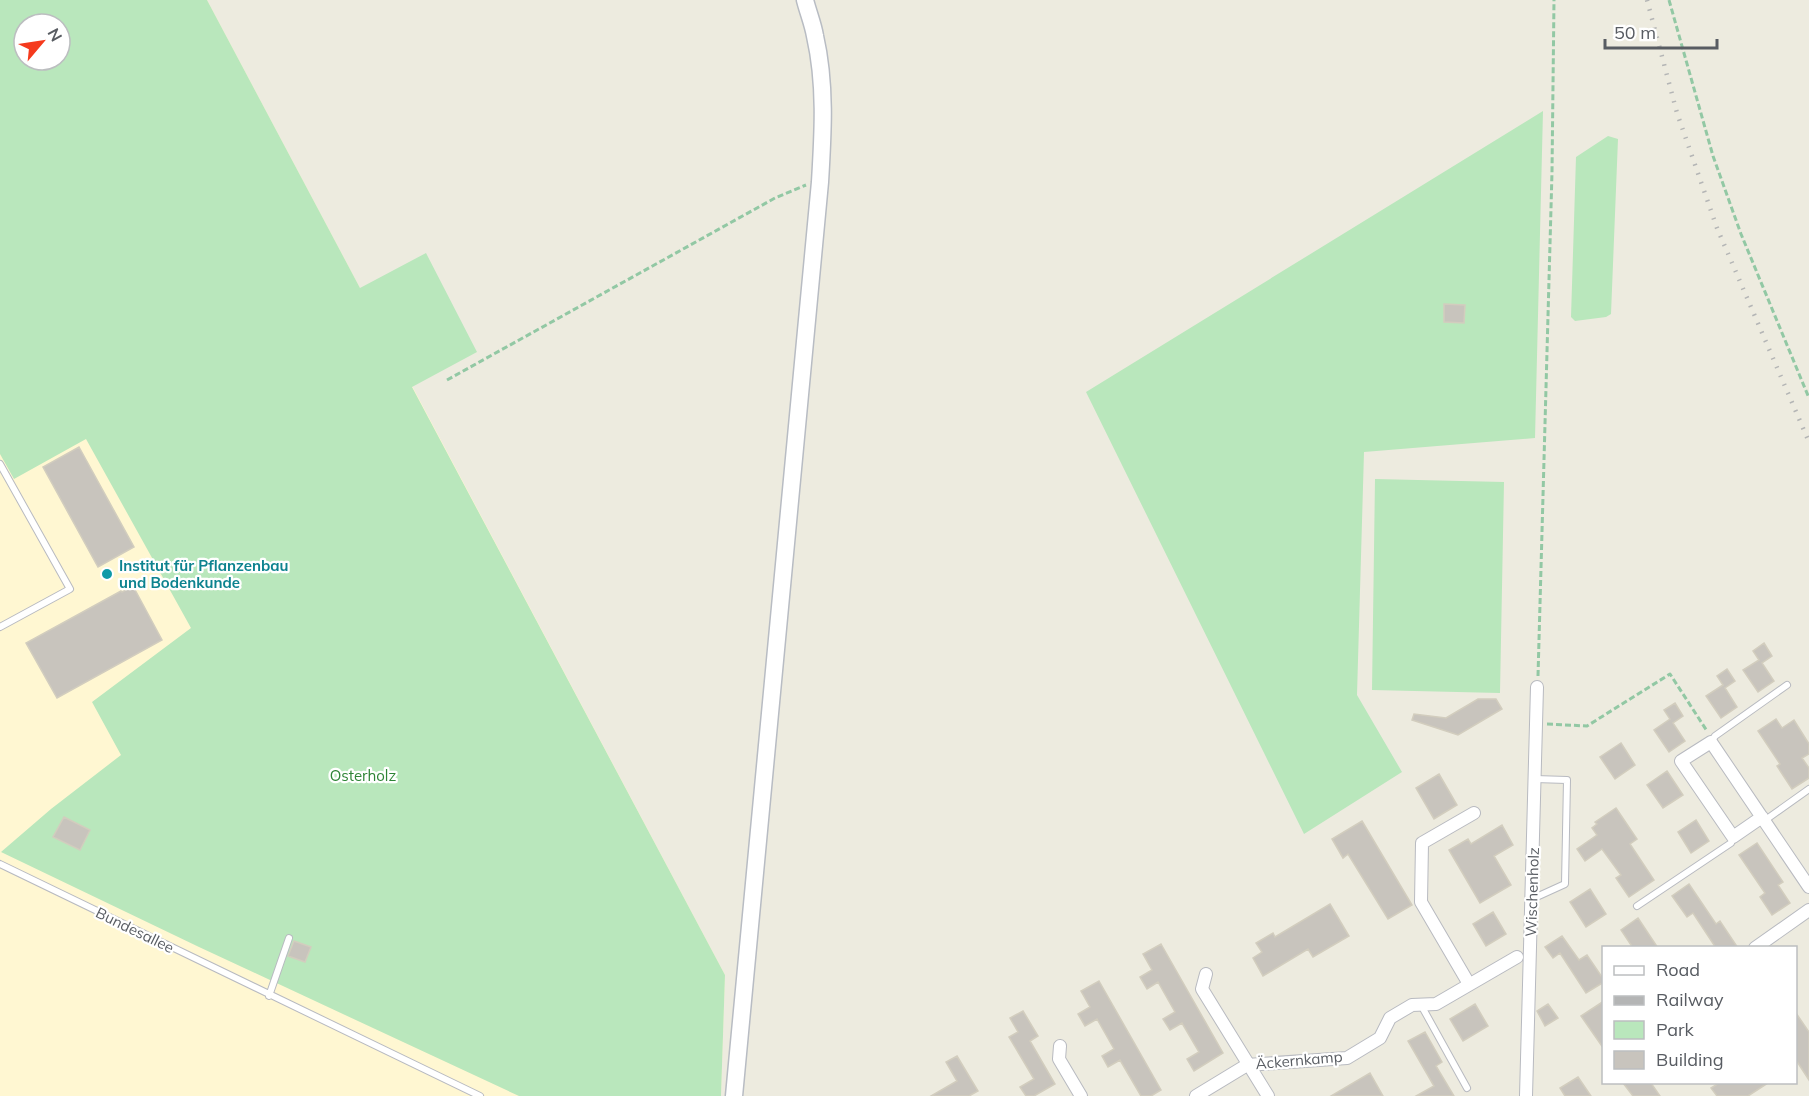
<svg xmlns="http://www.w3.org/2000/svg" width="1809" height="1096" viewBox="0 0 1809 1096" font-family="Mulish,sans-serif">
<style>
.commercial{fill:#fff7d2;fill-rule:evenodd}
.green{fill:#b9e7bc;fill-rule:evenodd}
.building{fill:#c8c4bd;stroke:#d2cdbe;stroke-width:1.5}
.lines{fill:none;stroke-linecap:round;stroke-linejoin:round}
.lane-casing{stroke:#b8bac0;stroke-width:8}
.street-casing{stroke:#b8bac0;stroke-width:14}
.secondary-casing{stroke:#b8bcc3;stroke-width:19}
.path{stroke:#92c8a4;stroke-width:3;stroke-dasharray:6 3;stroke-linecap:butt}
.lane{stroke:#fff;stroke-width:6}
.street{stroke:#fff;stroke-width:12}
.secondary{stroke:#fff;stroke-width:16}
.rail{stroke:#b4b5b5;stroke-width:4.5;stroke-dasharray:1.5 8;stroke-linecap:butt}
.culture-dot{fill:#0f9aa8;stroke:#fff;stroke-width:2}
.labels{text-anchor:middle;dominant-baseline:central;stroke-width:4.5;stroke-linejoin:round;paint-order:stroke}
.culture-label{font-size:15px;font-weight:bold;fill:#0d838f;stroke:#fff;text-anchor:start}
.park-label{font-size:15px;fill:#2e8436;stroke:#fff}
.street-label{font-size:15px;fill:#585c62;stroke:#fff}
</style>
<rect width="100%" height="100%" fill="#edebdf"/>
<path class="commercial" d="M0,0H207L725,975L721,1096H0ZM24,24H60V60H24Z"/>
<path class="green" d="M0,0H207L360,288L426,253L477,352L412,387L725,975L721,1096H519L199,947L1,852L51,809L121,755L92,702L191,628L86,439L14,479L0,454ZM24,24H60V60H24Z
M1543,111L1535,438L1364,452L1357,695L1402,772L1304,834L1086,392Z
M1608,136L1618,139L1611,314L1606,317L1575,321L1571,317L1576,157Z
M1375,479L1504,482L1500,693L1372,690Z"/>
<path class="building" d="M1444,304L1465,305L1464,323L1444,322Z
M79,447L134,547L98,567L43,467Z
M133,586L162,640L57,698L26,643L121,591L122,592Z
M1764,643L1772,656L1762,663L1774,681L1758,692L1743,670L1759,660L1753,651Z
M1727,669L1735,681L1725,688L1737,707L1721,718L1706,696L1723,685L1717,676Z
M1478,699H1496L1502,709L1458,735L1412,720L1414,714L1446,718Z
M1675,703L1683,716L1673,723L1685,741L1669,752L1654,730L1670,719L1664,710Z
M1776,719L1782,728L1794,720L1809,744V754L1802,758L1809,768V778L1792,789L1777,766L1780,764L1758,731Z
M1621,743L1635,765L1615,779L1600,757Z
M1667,771L1683,795L1663,808L1647,785Z
M1439,774L1457,805L1434,819L1416,788Z
M1616,808L1637,839L1630,844L1654,880L1629,897L1616,878L1621,875L1602,849L1585,861L1577,849L1597,835L1592,828L1597,824L1595,822Z
M64,817L90,830L80,850L53,837Z
M1696,820L1709,841L1691,853L1678,832Z
M1362,821L1412,905L1388,919L1348,854L1343,858L1332,839Z
M1502,825L1513,845L1494,856L1511,885L1480,903L1449,850L1468,839L1471,844Z
M1757,843L1783,882L1778,885L1790,903L1772,915L1760,897L1765,893L1739,855Z
M1689,884L1716,924L1720,921L1738,948H1716L1693,913L1687,917L1672,896Z
M1590,889L1606,914L1586,927L1570,902Z
M1330,904L1349,936L1313,957L1308,949L1263,976L1253,958L1262,952L1256,943L1273,933L1275,937Z
M1493,912L1506,934L1486,946L1473,924Z
M1638,918L1658,948H1633L1621,930Z
M1562,936L1579,960L1587,955L1604,980V982L1586,993L1560,953L1553,958L1545,947Z
M294,941L311,947L305,962L288,956Z
M1161,944L1223,1053L1194,1071L1187,1059L1199,1052L1182,1023L1170,1030L1163,1019L1175,1012L1158,982L1147,989L1140,977L1152,970L1143,954Z
M1099,981L1161,1090L1151,1096H1141L1120,1060L1108,1067L1102,1056L1114,1049L1097,1019L1085,1026L1078,1014L1090,1007L1081,991Z
M1604,1001V1049L1581,1016Z
M1475,1004L1488,1026L1463,1041L1450,1019Z
M1548,1004L1558,1018L1545,1026L1537,1011Z
M1023,1011L1038,1036L1030,1041L1055,1084L1034,1096H1026L1020,1087L1034,1079L1009,1037L1018,1032L1010,1018Z
M1796,1013L1809,1032V1080L1796,1060Z
M1425,1032L1442,1062L1436,1066L1454,1096H1416L1434,1086L1408,1041Z
M957,1056L978,1091L969,1096H931L957,1081L946,1062Z
M1370,1073L1383,1096H1331Z
M1578,1077L1591,1096H1565L1560,1088Z
M1623,1083H1651L1660,1096H1633Z
M1719,1083H1768L1748,1096H1717L1711,1088Z"/>
<g class="lines">
<defs>
<path id="lane" d="M0,464L70,589L0,627
M1711,742L1715,736L1787,685
M1764,821L1809,789
M0,864L480,1096
M1532,899L1565,884L1567,780L1535,779
M1637,906L1731,843L1733,837
M269,996L289,938
M1421,1005L1467,1088"/>
<path id="street" d="M1762,817L1733,837L1681,761L1711,742L1809,887
M1755,948L1809,910
M1206,974L1202,989L1268,1096
M1469,984L1421,902L1422,843L1474,813
M1060,1046L1059,1059L1081,1096
M1196,1096L1247,1065L1347,1058L1380,1038L1390,1018L1412,1005L1436,1004L1517,957
M1526,1096L1537,687"/>
<path id="secondary" d="M734,1096L820,182C823,133 826,84 815,36C813,24 808,12 805,0"/>
</defs>
<use href="#lane" class="lane-casing"/>
<use href="#street" class="street-casing"/>
<use href="#secondary" class="secondary-casing"/>
<path class="path" d="M1669,0L1713,156L1741,234L1809,398
M447,380L775,198L806,185
M1538,676L1552,172L1554,0
M1547,724L1587,726L1670,674L1707,731"/>
<use href="#lane" class="lane"/>
<use href="#street" class="street"/>
<use href="#secondary" class="secondary"/>
<path class="rail" d="M1647,0L1677,113L1717,228L1809,442"/>
</g>
<circle class="culture-dot" cx="107" cy="574" r="6"/>
<g class="labels">
<g class="culture-label">
<text x="119" y="565">Institut für Pflanzenbau<tspan x="119" dy="17">und Bodenkunde</tspan></text>
</g>
<g class="park-label">
<text x="363" y="775">Osterholz</text>
</g>
<g class="street-label">
<text transform="translate(1532 892) rotate(-88)">Wischenholz</text>
<text transform="translate(135 930) rotate(26)">Bundesallee</text>
<text transform="translate(1299 1060) rotate(-5)">Äckernkamp</text>
</g>
</g>
<rect x="1602" y="946" width="195" height="138" fill="#ffffff" stroke="#bcbec0" stroke-width="1.5"/>
<rect x="1614" y="966" width="30" height="9" fill="#ffffff" stroke="#bcbec0" stroke-width="1.5"/>
<text x="1656" y="976" font-size="18" fill="#585c62">Road</text>
<rect x="1614" y="996" width="30" height="9" fill="#b4b5b5" stroke="#bcbec0" stroke-width="1.5"/>
<text x="1656" y="1006" font-size="18" fill="#585c62">Railway</text>
<rect x="1614" y="1021" width="30" height="18" fill="#b9e7bc" stroke="#bcbec0" stroke-width="1.5"/>
<text x="1656" y="1036" font-size="18" fill="#585c62">Park</text>
<rect x="1614" y="1051" width="30" height="18" fill="#c8c4bd" stroke="#bcbec0" stroke-width="1.5"/>
<text x="1656" y="1066" font-size="18" fill="#585c62">Building</text>
<g transform="translate(42 42) rotate(61)"><circle r="28" fill="#ffffff" stroke="#bcbec0" stroke-width="1.5"/>
<path d="M0-4.5L10 22L0 15L-10 22Z" fill="#f53a1d"/>
<text y="-9" font-size="16" font-weight="bold" text-anchor="middle" fill="#585c62">N</text>
</g>
<path d="M1605 39v9h112v-9" fill="none" stroke="#585c62" stroke-width="3"/>
<text x="1614" y="39" font-size="18" fill="#585c62" stroke="#ffffff" stroke-width="4.5" paint-order="stroke">50 m</text>
</svg>
